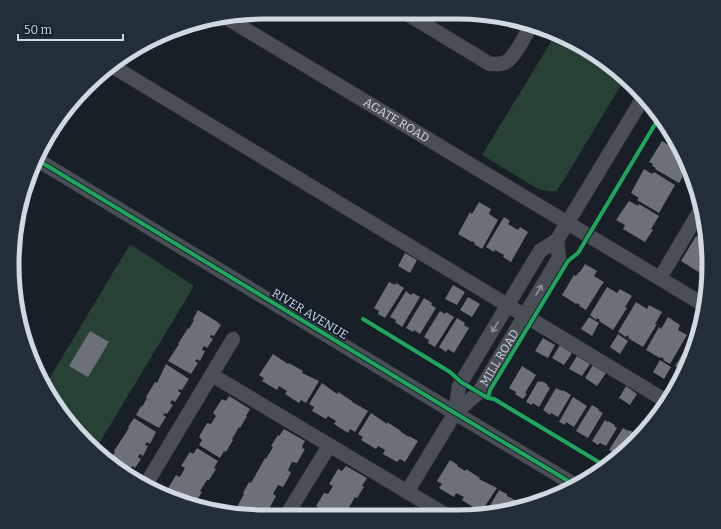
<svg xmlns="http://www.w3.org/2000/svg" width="721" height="529" viewBox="0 0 721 529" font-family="Bitter,serif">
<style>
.green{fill:#284135}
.building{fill:#6c7177}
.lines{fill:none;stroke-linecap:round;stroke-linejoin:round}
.minor-casing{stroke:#363a41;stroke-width:15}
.minor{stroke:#494f55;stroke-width:14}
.cycleway-casing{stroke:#131f2c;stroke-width:6}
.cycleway{stroke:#20a55d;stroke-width:4}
.oneway{stroke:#8c949b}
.labels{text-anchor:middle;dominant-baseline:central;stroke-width:4;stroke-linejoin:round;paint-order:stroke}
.street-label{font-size:12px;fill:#d0d8e1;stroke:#131f2c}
.rim{fill:none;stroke:#d0d8e1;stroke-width:5}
</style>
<rect width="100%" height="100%" fill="#191f26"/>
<path class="green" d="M555,35L597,54L624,80L557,191C550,192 545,191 538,189L482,155Z
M130,244L194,286L97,447L64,418L46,384Z"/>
<path class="building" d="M662,141L670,146L672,143L673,144L686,169L682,175L683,176L679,183L655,169L656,168L652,166L653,164L649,162Z
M644,169L652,174L654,172L675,185L659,213L637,200L639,198L631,193Z
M629,201L638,206L639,204L659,216L651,229L653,230L645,242L623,229L625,225L616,220Z
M479,202L491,209L489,214L498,220L482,249L474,244L475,243L472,241V242L458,234L470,212L472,214Z
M17,214L24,218L16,231L17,215Z
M504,217L510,221L508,224L518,230L520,227L528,232L511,262L503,257L504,255L495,250L494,252L486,247Z
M696,236L703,240L705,276L681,261Z
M405,253L417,260L410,273L398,266Z
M585,264L597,271L594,276L604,282L601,286L586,310L579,306L580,305L577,303L576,304L562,295L574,275L576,276L579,272H580Z
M389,282L395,285L396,283L404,288L385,318L378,314L379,311L374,308Z
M453,285L465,292L457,305L445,299Z
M607,287L617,293L620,289L632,296L625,307L627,308L613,330L599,321L600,320L597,318L596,320L590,315Z
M406,291L411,295L413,293L420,297L402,327L395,322L396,320L390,317Z
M468,297L480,304L472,317L460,310Z
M424,298L432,303L431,305L436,308L420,334L414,330L413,332L406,328Z
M636,302L647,309L649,305L662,312L655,324H657L643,347L628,338L629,337L627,335L626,337L618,332Z
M198,310L219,323H218L221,325L214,336L211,335L210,337L213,339L207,348L204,346L202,350L205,351L200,361L197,359L195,361L198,363L191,374L168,361L179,344H178L188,328L189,329L194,320L193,319Z
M440,311L445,314L446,312L454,317L435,347L428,343L429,340L424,337Z
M589,317L599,323L592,336L581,329Z
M668,317L680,325L678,330L687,335L670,364L663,360L664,359L661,357L660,358L646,350L659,327L661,329Z
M457,318L465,323L464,325L469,328L454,353L448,349L446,352L439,347Z
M90,331L109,342L88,377L69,366Z
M618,334L628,341L620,354L610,347Z
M693,337L682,370L675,366Z
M543,338L555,345L548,358L535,351Z
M560,345L572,353L564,365L552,358Z
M273,354L288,364L289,363L303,371L302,373L319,381L306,403L301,400L299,403L285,394L287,391L279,386L277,390L262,381L264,378L259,375Z
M577,356L590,364L582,376L569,369Z
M660,360L671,367L664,379L653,372Z
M166,364L189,379L182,390L179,389L178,391L181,393L175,402L172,400L170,403L173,405L167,414L165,413L163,415L166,417L159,428L136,415L141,406L142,407L147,398L146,397L155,382L157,383Z
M593,365L606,373L597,386L585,378Z
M522,366L536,375L525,393L527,394L523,399L515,394L516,392L509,388Z
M538,381L541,382L542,381L548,385L547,386L550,388L539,407L533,403L532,405L526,402Z
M322,383L337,394L338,392L352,401V402L368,411L355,432L350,429L348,433L334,424L336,421L328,416L326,419L312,411L314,407L309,404Z
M626,386L637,394L630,405L619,398Z
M556,388L562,391L563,390L571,395L558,417L551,413L550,415L543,410Z
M229,396L250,409L246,416H247L240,428L239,427L232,439L233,440L226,452L224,451L220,458L199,445L202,440L199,437L207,423L211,424L216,416L213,413L222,399L226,401Z
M573,397L587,406L574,427L566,422L565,425L559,422Z
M592,405L599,409L598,410L603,413L588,438L576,431Z
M371,413L387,424V422L401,431V432L409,437V436L418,441L405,462L400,459L397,462L383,454L385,450L378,446L376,449L361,440L363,437L358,434Z
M134,418L156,432L150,444L147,442L145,445L148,446L143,456L140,454L138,457L141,459L135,468L132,466L131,469L134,470L130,476L111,459L115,452L114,451L129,428L128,427Z
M605,420L607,422L608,421L615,425L614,426L617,428L606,446L600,443L598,445L592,441Z
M623,428L628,431L629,430L637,434L620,454L617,452L616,454L609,450Z
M284,429L305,441L302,446L303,447L302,448L305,449L297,463L292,462L288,470L291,473L283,487L278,485L273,494L276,496L268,511L264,509L260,516H248L231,514L235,506L237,507L244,494L243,493L249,482L251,483L265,458L266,459L273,447L271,446L278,435L279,436Z
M197,448L218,461L214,468L216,469L209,480H207L200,491L202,492L194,504L193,503L192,505L169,496L171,492L167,490L176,475L180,477L185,468L181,466L190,452L193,454V453H194Z
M450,460L458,465L457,466L465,471L466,469L480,478L479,479L497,488L483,509L478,506L476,509L462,500L464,497L456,493L454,497L439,488L442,484L437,481Z
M346,466L367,478L362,486L364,487L357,498L355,497L348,509L350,510L346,516H315L319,510L318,509L319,508L316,506L324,493L328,494L333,486L329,484L338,469L342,471Z
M499,490L507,494V496L525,505L492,514L487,511Z
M415,507L429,515H408L409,513L411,514Z"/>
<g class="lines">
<defs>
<g id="minor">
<path d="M404,12L490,64C496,64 501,65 506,62C515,57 526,34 531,25"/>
<path id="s1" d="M225,17L704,305"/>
<path d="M112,66L666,401"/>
<path d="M36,159L455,413L575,485"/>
<path d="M660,278L701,209"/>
<path d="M212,375L446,515"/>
<path d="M455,413L459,386L540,251L557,240L643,98"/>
<path d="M145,486L233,339"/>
<path id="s2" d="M407,492L455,413L477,394L479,392L559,258L557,240"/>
<path d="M286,516L329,446"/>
</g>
</defs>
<use href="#minor" class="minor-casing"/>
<use href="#minor" class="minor"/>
<defs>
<path id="cycleway" d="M36,159L455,413L575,485
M363,319L450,372L461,382L488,398L494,399L607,467
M488,398L490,390L568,261L578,253L660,116"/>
</defs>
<use href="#cycleway" class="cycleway-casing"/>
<use href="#cycleway" class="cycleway"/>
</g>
<defs><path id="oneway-shaft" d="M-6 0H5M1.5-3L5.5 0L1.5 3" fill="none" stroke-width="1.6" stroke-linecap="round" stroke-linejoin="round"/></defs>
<g class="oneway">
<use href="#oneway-shaft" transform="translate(539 290) rotate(-59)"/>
<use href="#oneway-shaft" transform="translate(495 327) rotate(121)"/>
</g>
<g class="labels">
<g class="street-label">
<text stroke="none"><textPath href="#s1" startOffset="200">AGATE ROAD</textPath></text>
<text transform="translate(310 314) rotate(31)">RIVER AVENUE</text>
<text stroke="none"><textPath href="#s2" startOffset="164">MILL ROAD</textPath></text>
</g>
</g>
<path d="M0 0H721V529H0ZM264 19H457A245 245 0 0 1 702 264V265A245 245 0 0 1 457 510H264A245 245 0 0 1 19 265V264A245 245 0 0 1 264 19Z" fill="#222e3a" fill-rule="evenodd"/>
<path class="rim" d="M264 19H457A245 245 0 0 1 702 264V265A245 245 0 0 1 457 510H264A245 245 0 0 1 19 265V264A245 245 0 0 1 264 19Z"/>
<path d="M18 34v6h105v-6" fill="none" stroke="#d0d8e1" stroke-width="2"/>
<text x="24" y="34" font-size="12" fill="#d0d8e1" stroke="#131f2c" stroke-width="3" paint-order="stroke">50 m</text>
</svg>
